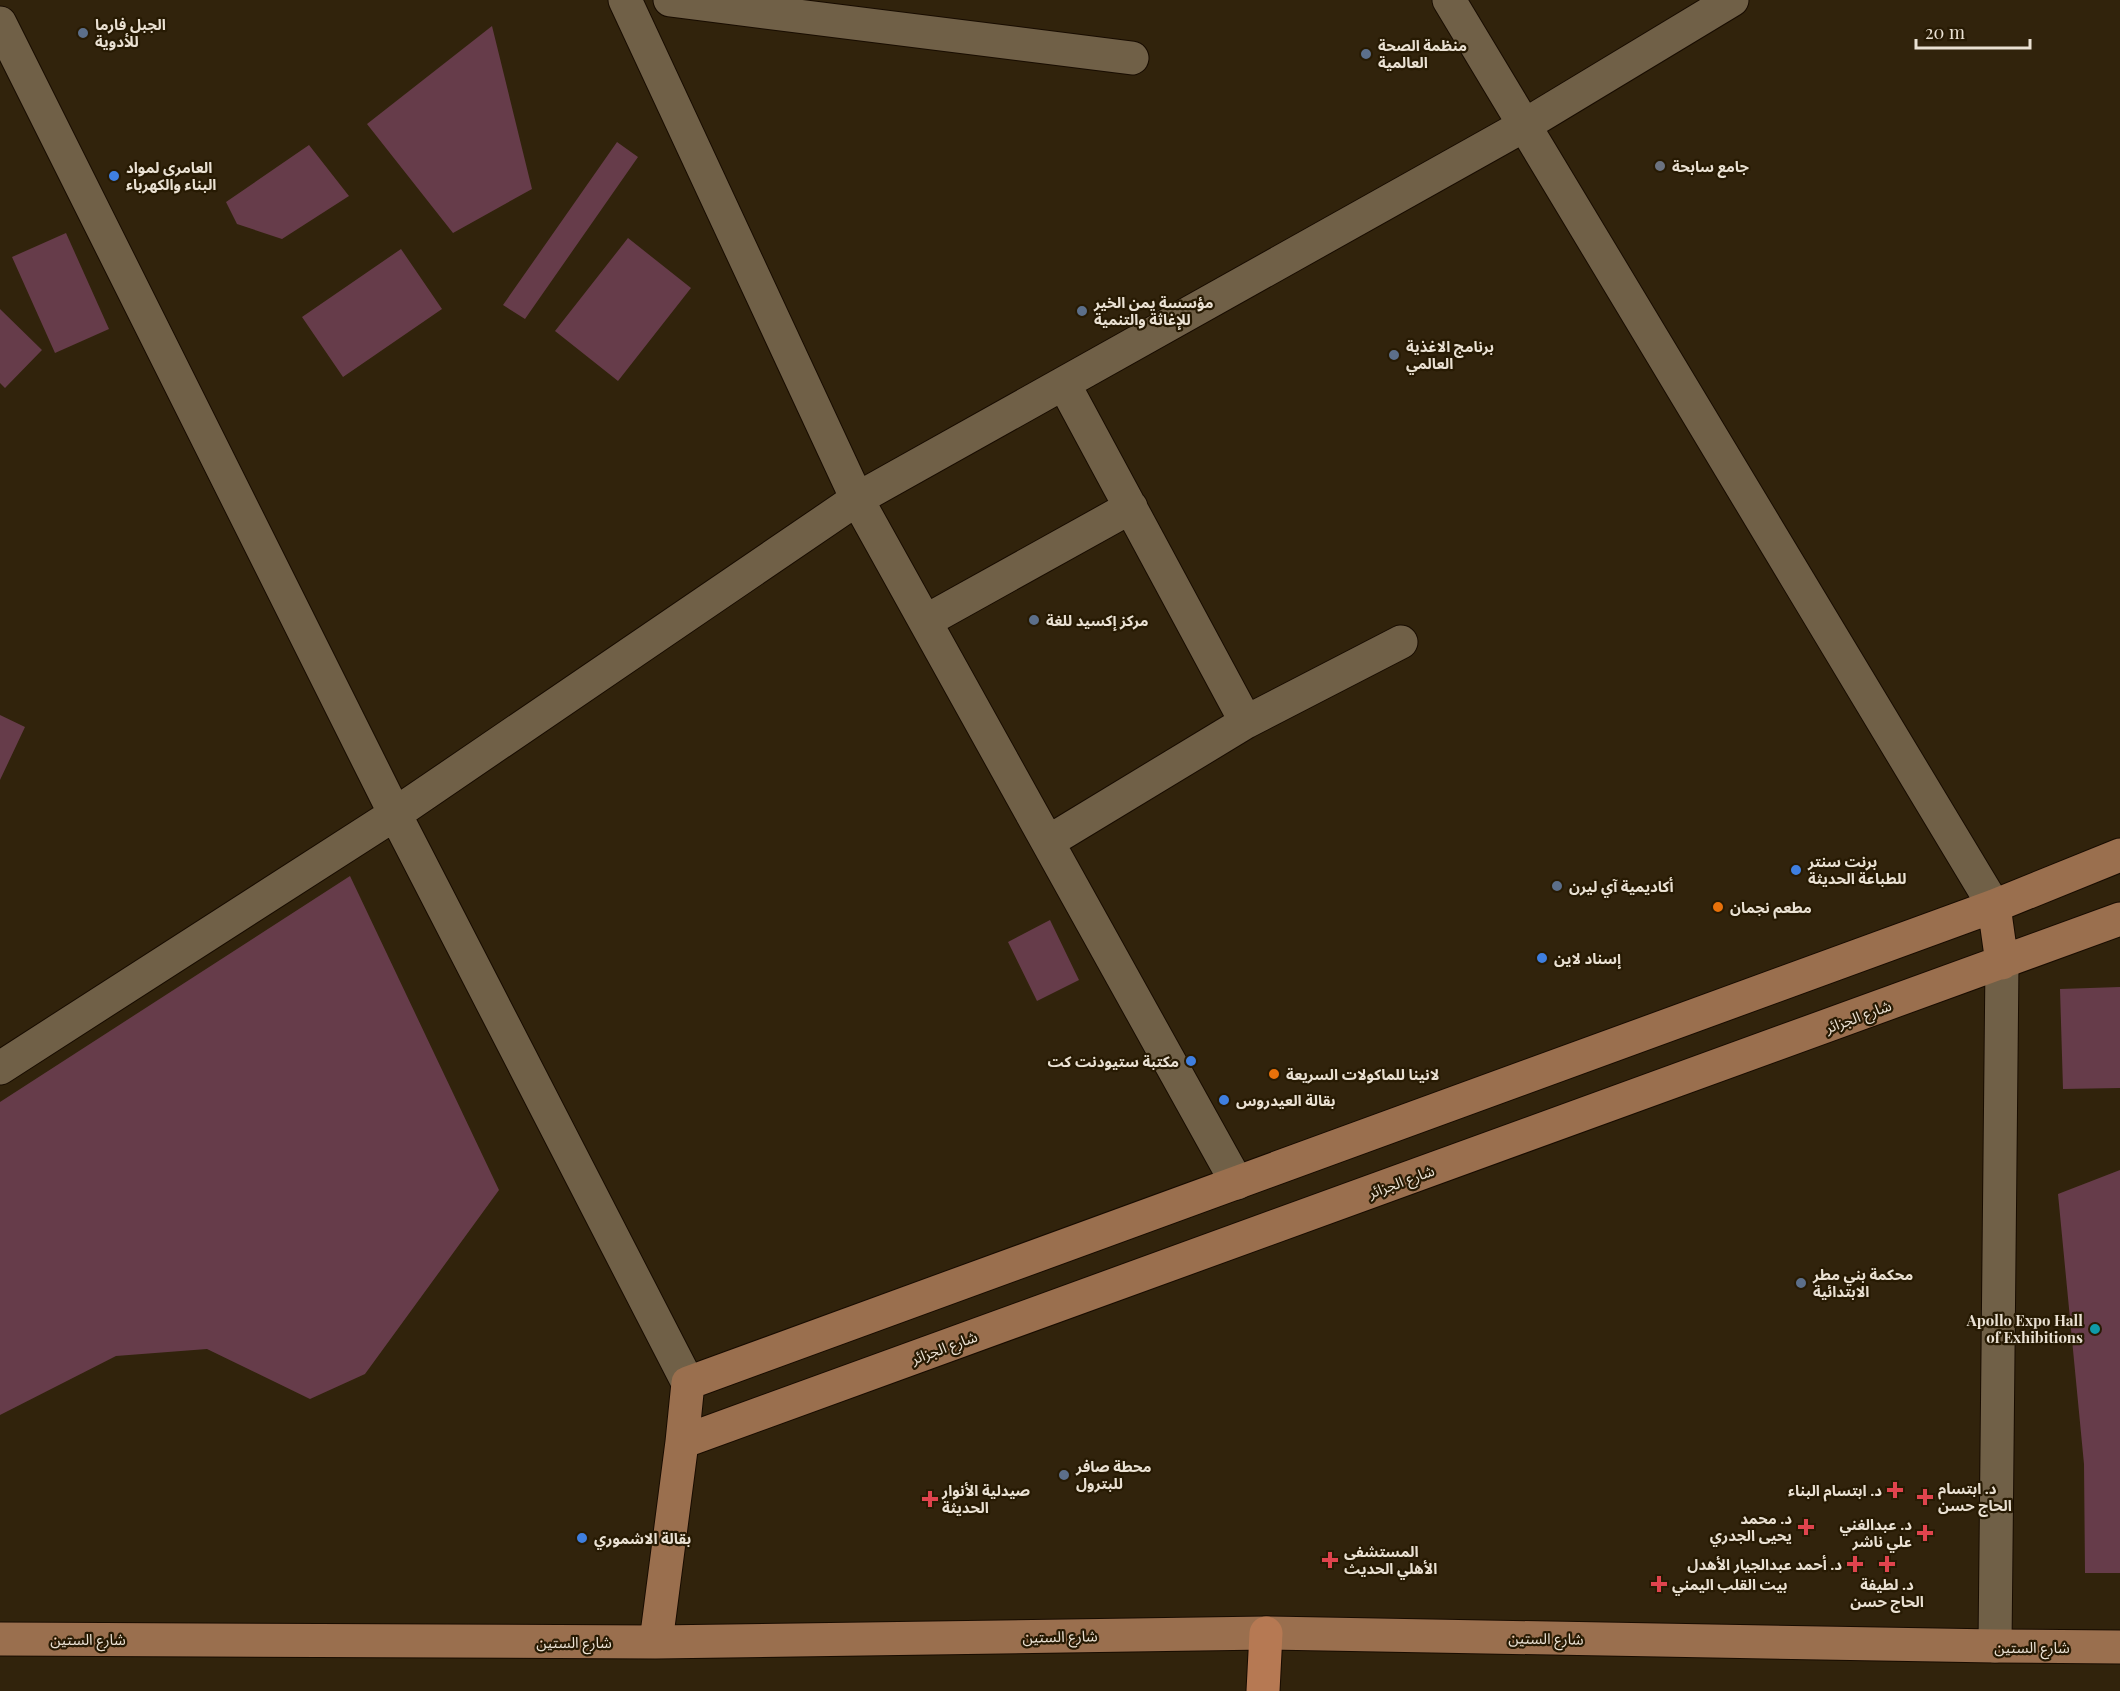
<svg xmlns="http://www.w3.org/2000/svg" width="2120" height="1691" viewBox="0 0 2120 1691" font-family="'Playfair Display','Noto Sans Arabic',serif">
<style>
.building{fill:#663c4a}
.lines{fill:none;stroke-linecap:round;stroke-linejoin:round}
.minor-casing{stroke:#180c00;stroke-width:35}
.major-casing{stroke:#180c00;stroke-width:35}
.highway-casing{stroke:#180c00;stroke-width:35}
.minor{stroke:#706047;stroke-width:33}
.major{stroke:#9a6f4e;stroke-width:33}
.highway{stroke:#b67953;stroke-width:33}
.service-dot{fill:#5c6f8a;stroke:#271a03;stroke-width:2}
.worship-dot{fill:#6b7280;stroke:#271a03;stroke-width:2}
.shop-dot{fill:#3f7fe0;stroke:#271a03;stroke-width:2}
.food-dot{fill:#e8710a;stroke:#271a03;stroke-width:2}
.culture-dot{fill:#0f9aa8;stroke:#271a03;stroke-width:2}
.health-dot{fill:#e0444e;stroke:#271a03;stroke-width:2}
.labels{text-anchor:middle;dominant-baseline:central;stroke-width:4.5;stroke-linejoin:round;paint-order:stroke}
.poi-label{font-size:15px;font-weight:bold;fill:#eae1d3;stroke:#271a03;text-anchor:start}
.street-label{font-size:15px;fill:#eae1d3;stroke:#271a03}
</style>
<rect width="100%" height="100%" fill="#31230c"/>
<path class="building" d="M492,26L532,189L453,233L367,124Z
M617,142L638,157L525,319L503,305Z
M309,145L349,196L282,239L237,224L226,202Z
M66,233L109,329L55,353L12,257Z
M628,238L691,288L618,381L555,331Z
M401,249L442,309L343,377L302,317Z
M0,309L42,350L5,388L0,383Z
M0,715L25,727L0,780Z
M350,876L499,1190L365,1374L310,1399L207,1349L116,1356L0,1415V1102Z
M1050,920L1079,980L1037,1001L1008,942Z
M2120,987V1088L2063,1089L2060,989Z
M2120,1170V1573H2085L2084,1464L2058,1194Z"/>
<g class="lines">
<defs>
<path id="minor" d="M625,0L857,499L1237,1183
M670,0L1132,58
M1449,0L1994,906
M0,23L395,814L688,1383
M1064,384L1246,722
M926,621L1131,507
M1048,842L1246,722L1401,642
M0,1068L395,814L857,499L1525,125L1732,0
M1995,1646L2002,963"/>
<path id="major" d="M1994,906L2002,963
M682,1442L2120,919
M0,1639L656,1642L1266,1633L1995,1646L2120,1647
M656,1642L682,1442L688,1383L1994,906L2120,855"/>
<path id="highway" d="M1263,1691L1266,1633"/>
</defs>
<use href="#minor" class="minor-casing"/>
<use href="#major" class="major-casing"/>
<use href="#highway" class="highway-casing"/>
<use href="#minor" class="minor"/>
<use href="#major" class="major"/>
<use href="#highway" class="highway"/>
</g>
<g class="service-dot">
<circle cx="83" cy="33" r="6"/>
<circle cx="1366" cy="54" r="6"/>
<circle cx="1082" cy="311" r="6"/>
<circle cx="1394" cy="355" r="6"/>
<circle cx="1034" cy="620" r="6"/>
<circle cx="1557" cy="886" r="6"/>
<circle cx="1801" cy="1283" r="6"/>
<circle cx="1064" cy="1475" r="6"/>
</g>
<circle class="worship-dot" cx="1660" cy="166" r="6"/>
<g class="shop-dot">
<circle cx="114" cy="176" r="6"/>
<circle cx="1796" cy="870" r="6"/>
<circle cx="1542" cy="958" r="6"/>
<circle cx="1191" cy="1061" r="6"/>
<circle cx="1224" cy="1100" r="6"/>
<circle cx="582" cy="1538" r="6"/>
</g>
<g class="food-dot">
<circle cx="1718" cy="907" r="6"/>
<circle cx="1274" cy="1074" r="6"/>
</g>
<circle class="culture-dot" cx="2095" cy="1329" r="6"/>
<g class="health-dot">
<path d="M1892 1481h6v6h6v6h-6v6h-6v-6h-6v-6h6z"/>
<path d="M1922 1488h6v6h6v6h-6v6h-6v-6h-6v-6h6z"/>
<path d="M927 1490h6v6h6v6h-6v6h-6v-6h-6v-6h6z"/>
<path d="M1803 1518h6v6h6v6h-6v6h-6v-6h-6v-6h6z"/>
<path d="M1922 1524h6v6h6v6h-6v6h-6v-6h-6v-6h6z"/>
<path d="M1327 1551h6v6h6v6h-6v6h-6v-6h-6v-6h6z"/>
<path d="M1852 1555h6v6h6v6h-6v6h-6v-6h-6v-6h6z"/>
<path d="M1884 1555h6v6h6v6h-6v6h-6v-6h-6v-6h6z"/>
<path d="M1656 1575h6v6h6v6h-6v6h-6v-6h-6v-6h6z"/>
</g>
<g class="labels">
<g class="poi-label">
<text x="95" y="24">الجبل فارما<tspan x="95" dy="17">للأدوية</tspan></text>
<text x="1378" y="45">منظمة الصحة<tspan x="1378" dy="17">العالمية</tspan></text>
<text x="1672" y="166">جامع سابحة</text>
<text x="126" y="167">العامري لمواد<tspan x="126" dy="17">البناء والكهرباء</tspan></text>
<text x="1094" y="302">مؤسسة يمن الخير<tspan x="1094" dy="17">للإغاثة والتنمية</tspan></text>
<text x="1406" y="346">برنامج الاغذية<tspan x="1406" dy="17">العالمي</tspan></text>
<text x="1046" y="620">مركز إكسيد للغة</text>
<text x="1808" y="861">برنت سنتر<tspan x="1808" dy="17">للطباعة الحديثة</tspan></text>
<text x="1569" y="886">أكاديمية آي ليرن</text>
<text x="1730" y="907">مطعم نجمان</text>
<text x="1554" y="958">إسناد لاين</text>
<text x="1179" y="1061" text-anchor="end">مكتبة ستيودنت كت</text>
<text x="1286" y="1074">لانينا للماكولات السريعة</text>
<text x="1236" y="1100">بقالة العيدروس</text>
<text x="1813" y="1274">محكمة بني مطر<tspan x="1813" dy="17">الابتدائية</tspan></text>
<text x="2083" y="1320" text-anchor="end">Apollo Expo Hall<tspan x="2083" dy="17">of Exhibitions</tspan></text>
<text x="1076" y="1466">محطة صافر<tspan x="1076" dy="17">للبترول</tspan></text>
<text x="1938" y="1488">د. ابتسام<tspan x="1938" dy="17">الحاج حسن</tspan></text>
<text x="942" y="1490">صيدلية الأنوار<tspan x="942" dy="17">الحديثة</tspan></text>
<text x="1882" y="1490" text-anchor="end">د. ابتسام البناء</text>
<text x="1792" y="1518" text-anchor="end">د. محمد<tspan x="1792" dy="17">يحيى الجدري</tspan></text>
<text x="1912" y="1524" text-anchor="end">د. عبدالغني<tspan x="1912" dy="17">علي ناشر</tspan></text>
<text x="594" y="1538">بقالة الاشموري</text>
<text x="1344" y="1551">المستشفى<tspan x="1344" dy="17">الأهلي الحديث</tspan></text>
<text x="1842" y="1564" text-anchor="end">د. أحمد عبدالجيار الأهدل</text>
<text x="1672" y="1584">بيت القلب اليمني</text>
<text x="1887" y="1584" text-anchor="middle">د. لطيفة<tspan x="1887" dy="17">الحاج حسن</tspan></text>
</g>
<g class="street-label">
<text transform="translate(1858 1016) rotate(-20)">شارع الجزائر</text>
<text transform="translate(1401 1181) rotate(-20)">شارع الجزائر</text>
<text transform="translate(944 1347) rotate(-20)">شارع الجزائر</text>
<text transform="translate(1060 1636) rotate(-1)">شارع الستين</text>
<text transform="translate(1546 1638) rotate(1)">شارع الستين</text>
<text x="88" y="1639">شارع الستين</text>
<text x="574" y="1642">شارع الستين</text>
<text x="2032" y="1647">شارع الستين</text>
</g>
</g>
<path d="M1916 39v9h114v-9" fill="none" stroke="#eae1d3" stroke-width="3"/>
<text x="1925" y="39" font-size="18" fill="#eae1d3" stroke="#271a03" stroke-width="4.5" paint-order="stroke">20 m</text>
</svg>
